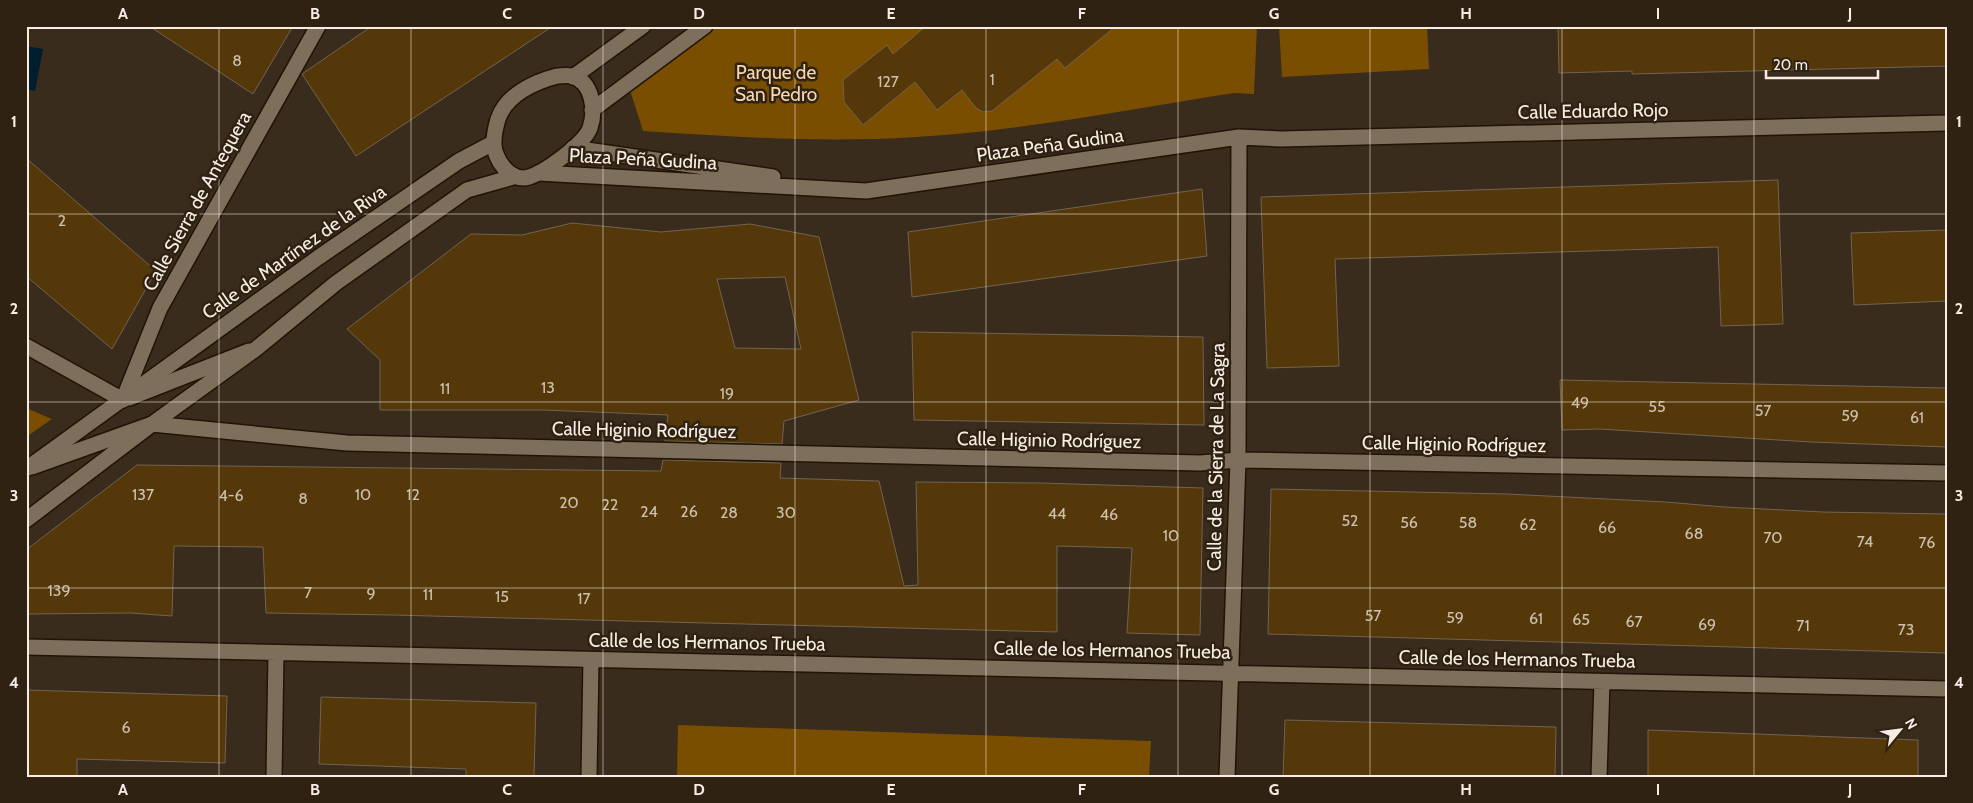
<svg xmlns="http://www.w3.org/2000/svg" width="1973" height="803" viewBox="0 0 1973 803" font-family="Cabin,sans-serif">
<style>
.green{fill:#7a4e00}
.water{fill:#001e2e}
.building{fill:#55380a;stroke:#726351;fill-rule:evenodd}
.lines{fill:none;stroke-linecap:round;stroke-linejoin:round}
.street-casing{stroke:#201405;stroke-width:18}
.secondary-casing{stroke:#201405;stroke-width:18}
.street{stroke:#7e6f5d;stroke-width:15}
.secondary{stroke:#7e6f5d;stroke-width:15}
.grid{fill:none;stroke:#f6eee4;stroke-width:1;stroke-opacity:0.55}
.labels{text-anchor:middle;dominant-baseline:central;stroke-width:5;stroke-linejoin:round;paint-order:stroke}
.number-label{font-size:16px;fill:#cec0ae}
.park-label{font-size:19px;fill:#f6d7b2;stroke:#2f2212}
.street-label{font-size:19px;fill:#f6eee4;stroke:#2f2212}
.neatline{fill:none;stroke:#f6eee4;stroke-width:2}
.grid-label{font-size:16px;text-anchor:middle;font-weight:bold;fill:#f6eee4}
</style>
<rect width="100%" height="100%" fill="#392c1c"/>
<path class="green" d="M714,26H1257L1254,94L1234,93C1129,109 1023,131 916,137C824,143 734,137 643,131L630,90Z
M1279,26H1427L1429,69L1282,77Z
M26,408L52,419L26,437Z
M678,725L1151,741L1149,777H677Z"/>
<path class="water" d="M26,46L43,49L35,91L26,89Z"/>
<path class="building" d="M149,26H293L253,94Z
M372,26H553L356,156L302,74Z
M926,26H1116L1065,68L1057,59L992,111L983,112L976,108L962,90L937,110L915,82L863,125L844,102L843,80L887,45L893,54Z
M1558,26H1947V66L1632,74V71L1559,73Z
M26,158L156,271L112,349L26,276Z
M1778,180L1783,324L1721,326L1718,247L1335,259L1339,366L1267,368L1261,197Z
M1202,189L1207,256L912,297L908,232Z
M572,223L661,232L750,224L819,237L859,400L784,421L782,444L665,441L668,415L544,410H380V360L347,329L471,234L522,235ZM785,277L801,349L735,348L717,279Z
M1947,230V301L1854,305L1851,233Z
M912,332L1203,337L1204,425L914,420Z
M1560,380L1947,388V447L1811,442L1599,429L1562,430Z
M663,460L781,463L780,478L879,481L904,586L918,585L916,482L1041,483L1203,488L1200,635L1127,633L1132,548L1057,546V632L392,615L266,613L263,547L174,546L172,616L131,613L26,614V550L137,465L661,471Z
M1271,489L1507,494L1666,502L1724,507L1823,512L1947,514V653L1268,634Z
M26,690L227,696L225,763L77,759V777H26Z
M321,697L536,703L534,777H466V769L319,764Z
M1285,720L1556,727L1555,777H1283Z
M1648,730L1918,740V777H1648Z"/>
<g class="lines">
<defs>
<path id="street" d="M573,148L773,177
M539,173L866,191L1239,137L1281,139L1947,123
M26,346L123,400
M129,398L249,351
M123,400L160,308L318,26
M32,467L152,424L347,443L1200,463L1238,460L1947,473
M26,647L1947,689
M274,777L276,653
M589,777L591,660
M1227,777L1238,460L1239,137
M1599,777L1602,682"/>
<path id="secondary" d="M557,76C561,76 567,75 572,76C593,82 596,111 590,128C584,144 545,172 529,177C510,183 493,158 494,142C494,135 496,126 498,119C506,95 534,82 557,76Z
M573,77L643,26
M592,110L705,26
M26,469L319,257L459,161L493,143
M26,520L152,424L257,348L336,283L467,190L513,177"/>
</defs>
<use href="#street" class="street-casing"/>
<use href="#secondary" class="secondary-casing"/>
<use href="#street" class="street"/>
<use href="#secondary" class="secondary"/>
</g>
<path class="grid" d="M219,26V777M411,26V777M603,26V777M795,26V777M986,26V777M1178,26V777M1370,26V777M1562,26V777M1754,26V777M26,214H1947M26,402H1947M26,588H1947"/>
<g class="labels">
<g class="number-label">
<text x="237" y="60">8</text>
<text x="992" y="79">1</text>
<text x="888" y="81">127</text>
<text x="62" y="220">2</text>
<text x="548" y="387">13</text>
<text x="445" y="388">11</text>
<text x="727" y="393">19</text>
<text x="1580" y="402">49</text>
<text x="1657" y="406">55</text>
<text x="1763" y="410">57</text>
<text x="1850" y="415">59</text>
<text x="1917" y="417">61</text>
<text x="143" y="494">137</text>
<text x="363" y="494">10</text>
<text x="413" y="494">12</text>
<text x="231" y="495">4-6</text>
<text x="303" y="498">8</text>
<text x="569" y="502">20</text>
<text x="610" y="504">22</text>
<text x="649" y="511">24</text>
<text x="689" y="511">26</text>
<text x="729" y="512">28</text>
<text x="786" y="512">30</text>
<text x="1057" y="513">44</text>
<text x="1109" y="514">46</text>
<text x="1350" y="520">52</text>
<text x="1409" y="522">56</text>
<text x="1468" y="522">58</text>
<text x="1528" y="524">62</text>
<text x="1607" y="527">66</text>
<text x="1694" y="533">68</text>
<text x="1171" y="535">10</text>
<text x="1773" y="537">70</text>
<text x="1865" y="541">74</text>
<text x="1927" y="542">76</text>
<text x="59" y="590">139</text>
<text x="308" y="592">7</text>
<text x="371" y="593">9</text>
<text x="428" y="594">11</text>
<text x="502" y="596">15</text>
<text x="584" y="598">17</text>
<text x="1373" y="615">57</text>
<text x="1455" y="617">59</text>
<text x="1536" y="618">61</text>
<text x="1581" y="619">65</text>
<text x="1634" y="621">67</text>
<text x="1707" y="624">69</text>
<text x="1803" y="625">71</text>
<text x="1906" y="629">73</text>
<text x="126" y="727">6</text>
</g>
<g class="park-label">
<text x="776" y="72">Parque de<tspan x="776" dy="22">San Pedro</tspan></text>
</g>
<g class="street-label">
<text transform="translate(1593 111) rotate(-1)">Calle Eduardo Rojo</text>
<text transform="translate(1050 145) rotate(-8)">Plaza Peña Gudina</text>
<text transform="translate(643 159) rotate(3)">Plaza Peña Gudina</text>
<text transform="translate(197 201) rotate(-61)">Calle Sierra de Antequera</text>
<text transform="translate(294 252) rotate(-35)">Calle de Martínez de la Riva</text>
<text transform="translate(644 430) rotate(1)">Calle Higinio Rodríguez</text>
<text transform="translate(1049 440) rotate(1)">Calle Higinio Rodríguez</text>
<text transform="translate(1454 444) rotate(1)">Calle Higinio Rodríguez</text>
<text transform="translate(1216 457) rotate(-89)">Calle de la Sierra de La Sagra</text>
<text transform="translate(707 642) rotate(1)">Calle de los Hermanos Trueba</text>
<text transform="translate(1112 650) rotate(1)">Calle de los Hermanos Trueba</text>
<text transform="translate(1517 659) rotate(1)">Calle de los Hermanos Trueba</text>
</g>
</g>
<rect width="1973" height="803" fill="none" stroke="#2f2212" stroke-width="55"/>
<g transform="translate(1900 730) rotate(61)" stroke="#2f2212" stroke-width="4" paint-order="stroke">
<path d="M0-4L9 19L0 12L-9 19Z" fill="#f6eee4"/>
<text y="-8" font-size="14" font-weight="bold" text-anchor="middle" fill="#f6eee4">N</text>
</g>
<path d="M1766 70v8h112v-8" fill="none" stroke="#f6eee4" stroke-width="2.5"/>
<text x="1773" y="70" font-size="15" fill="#f6eee4" stroke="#2f2212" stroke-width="4" paint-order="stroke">20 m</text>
<rect x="28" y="28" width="1918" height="748" class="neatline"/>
<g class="grid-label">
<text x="123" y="19">A</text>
<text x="315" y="19">B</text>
<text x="507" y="19">C</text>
<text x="699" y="19">D</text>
<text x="891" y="19">E</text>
<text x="1082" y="19">F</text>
<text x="1274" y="19">G</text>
<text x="1466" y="19">H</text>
<text x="1658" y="19">I</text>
<text x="1850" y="19">J</text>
<text x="14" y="127">1</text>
<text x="1959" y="127">1</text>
<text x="14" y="314">2</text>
<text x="1959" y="314">2</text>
<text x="14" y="501">3</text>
<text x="1959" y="501">3</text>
<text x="14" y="688">4</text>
<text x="1959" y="688">4</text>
<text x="123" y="795">A</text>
<text x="315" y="795">B</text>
<text x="507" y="795">C</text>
<text x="699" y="795">D</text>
<text x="891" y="795">E</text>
<text x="1082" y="795">F</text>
<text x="1274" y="795">G</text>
<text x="1466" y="795">H</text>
<text x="1658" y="795">I</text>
<text x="1850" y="795">J</text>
</g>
</svg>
